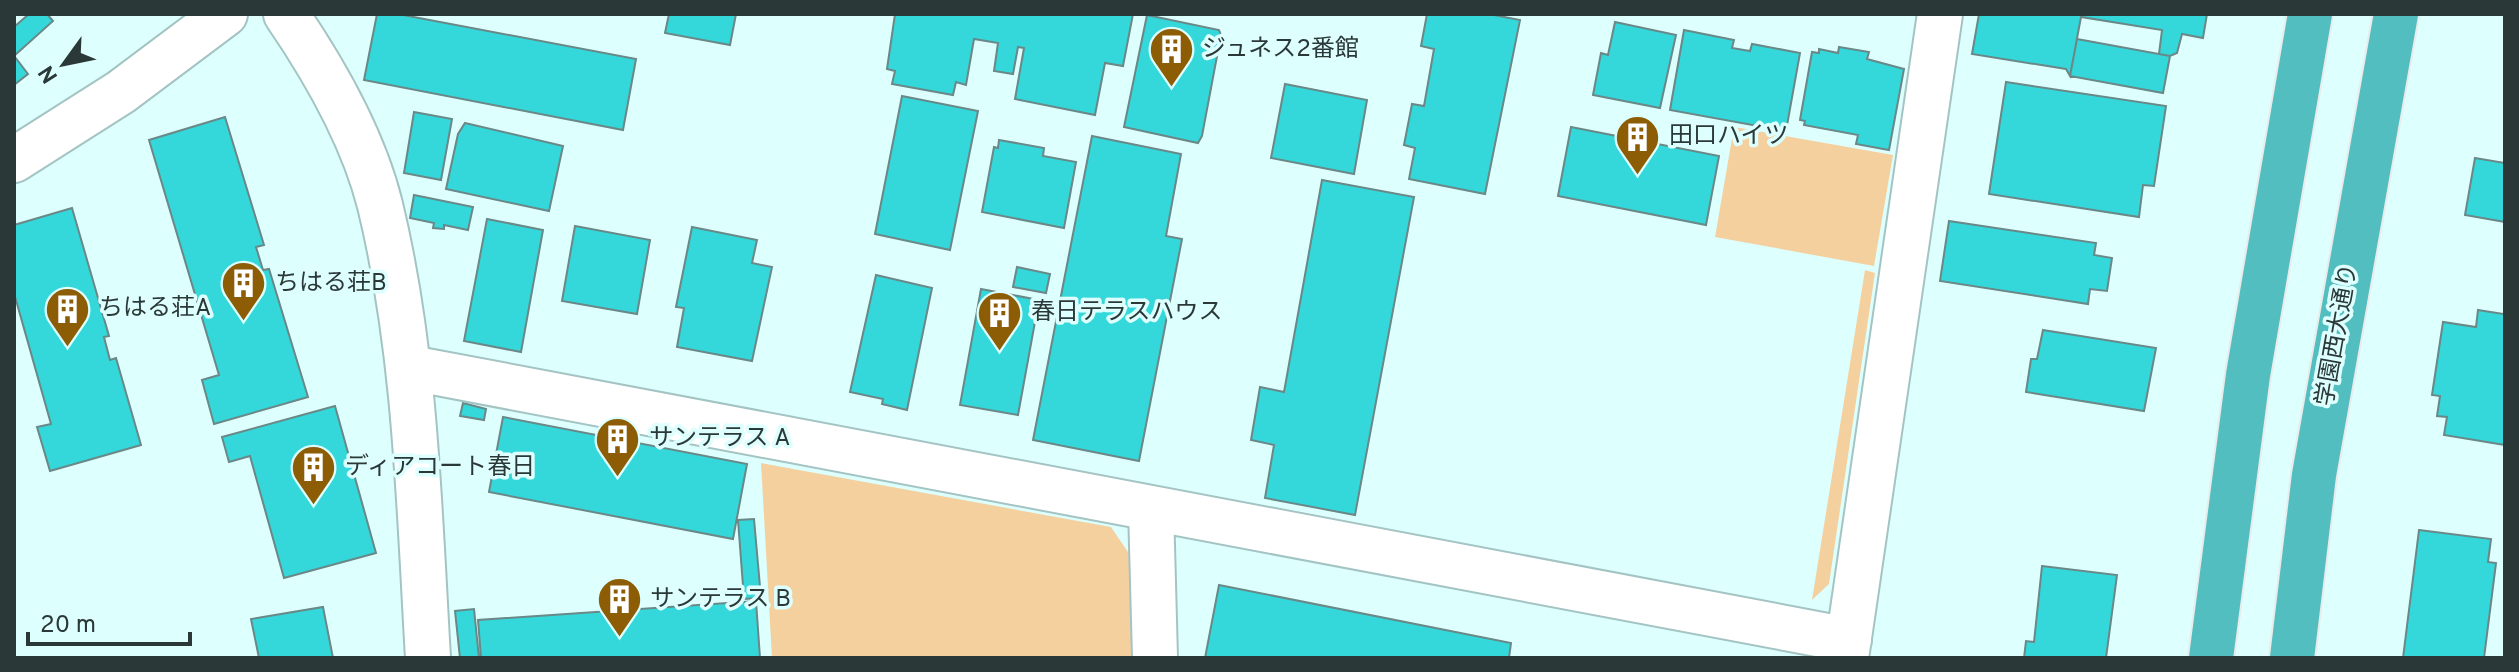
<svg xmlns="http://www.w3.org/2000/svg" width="2519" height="672" viewBox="0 0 2519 672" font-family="Overpass,'Noto Sans JP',sans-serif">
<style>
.green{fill:#f5d09f}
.building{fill:#34d8da;stroke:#698887;stroke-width:2}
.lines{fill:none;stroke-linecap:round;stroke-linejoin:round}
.minor-casing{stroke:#a4c4c4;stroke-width:48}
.highway-casing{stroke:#eaebeb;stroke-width:48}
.minor{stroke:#fff;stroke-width:44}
.highway{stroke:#52bebf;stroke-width:44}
.labels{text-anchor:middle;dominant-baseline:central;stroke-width:7;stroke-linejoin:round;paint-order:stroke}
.poi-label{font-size:24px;fill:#2b3838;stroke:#ddfffe;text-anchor:start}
.street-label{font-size:24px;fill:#2b3838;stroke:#ddfffe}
</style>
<rect width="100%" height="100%" fill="#ddfffe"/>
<path class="green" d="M1734,127L1893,155L1874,266L1715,237Z
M1865,270L1875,273L1829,584L1812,600Z
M761,463L1111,527L1130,555L1135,658H772Z"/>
<path class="building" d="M29,14H47L53,21L14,56V27Z
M377,14H398L636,59L623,130L364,80Z
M669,14H736L730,45L665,33Z
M895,14H1133L1123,66L1105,63L1095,115L1015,99L1024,48L1018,47L1013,74L994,71L998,43L974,39L966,85L956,82L953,95L892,84L895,71L887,69Z
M1427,14H1489L1520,20L1485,194L1409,179L1415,148L1404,145L1412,104L1424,106L1434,49L1421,46Z
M1979,14H2207L2203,38L2182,34L2177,53L2170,56L2159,54L2162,30L2081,17L2070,76L2066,69L1972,54Z
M1147,15L1219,30L1221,35L1202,136L1198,143L1124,127Z
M1615,22L1676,35L1660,108L1593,95L1601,53L1608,55Z
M1684,30L1734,40L1732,48L1750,51L1752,44L1800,53L1786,131L1670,110Z
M2077,39L2170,56L2163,93L2070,76Z
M1839,47L1869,52L1867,59L1904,69L1889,150L1856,144L1858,135L1804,125L1805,121L1800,120L1812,52L1819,53V49L1838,53Z
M15,57L28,74L14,85V58Z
M2006,82L2166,106L2154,186L2143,185L2139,217L1989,194Z
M1285,84L1367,100L1354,174L1271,158Z
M902,96L978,111L950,250L875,234Z
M414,112L452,119L441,180L404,173Z
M225,117L264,245L256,247L263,270L269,269L308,397L214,424L202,380L219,375L149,140Z
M465,123L563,146L549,211L446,189L458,134Z
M1571,127L1719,156L1706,225L1558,196Z
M1092,136L1181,154L1166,236L1182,239L1139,461L1033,440Z
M999,140L1044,148L1043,156L1076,162L1064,228L982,212L994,147L998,148Z
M2475,158L2505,163V222L2465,215Z
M1322,180L1414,197L1355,515L1265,498L1274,445L1251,440L1260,387L1284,392Z
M414,195L473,207L468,230L444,225V229L433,228L434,223L410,218Z
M72,208L109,336L104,337L110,360L116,358L141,445L50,471L37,427L51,424L14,293V225Z
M487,219L543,230L521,352L464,341Z
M1949,221L2096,243L2094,255L2112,258L2107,291L2090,289L2088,304L1940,281Z
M575,226L650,240L637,314L562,301Z
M692,227L757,240L752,263L772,267L752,361L677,347L684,308L676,307Z
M1017,267L1050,274L1046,293L1013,287Z
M876,275L932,288L907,410L882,404L883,399L850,392Z
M981,289L1039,300L1018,415L960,405Z
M2478,310L2504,314L2505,445L2444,435L2447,417L2437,416L2440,396L2432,395L2443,322L2476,327Z
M2043,330L2156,348L2144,411L2026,392L2031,359H2037Z
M463,403L486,409L484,420L460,416Z
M335,406L376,553L284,578L250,456L229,462L222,437Z
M503,417L747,464L733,539L489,492Z
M754,519L761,598L744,599L738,520Z
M2419,530L2491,539L2488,562L2496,563L2484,658H2403Z
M2042,566L2117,575L2106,658H2024L2026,641L2034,642Z
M1219,585L1511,643L1509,658H1205Z
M756,601L760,658H481L478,620Z
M323,607L333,658H259L251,619Z
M474,609L479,658H460L455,611Z"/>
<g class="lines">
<defs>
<path id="minor" d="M286,14C325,71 363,137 380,205C416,353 419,506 428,658
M14,160L121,92L225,14
M411,368L1849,640
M1151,508L1155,658
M1846,658L1940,14"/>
<path id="highway" d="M2211,658L2248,375L2310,14
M2292,658L2314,475L2396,14"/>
</defs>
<use href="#minor" class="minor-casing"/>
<use href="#highway" class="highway-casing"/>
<use href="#minor" class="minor"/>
<use href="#highway" class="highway"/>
</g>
<defs>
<symbol id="building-pin" viewBox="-11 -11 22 30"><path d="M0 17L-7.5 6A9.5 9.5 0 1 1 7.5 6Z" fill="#8d5d05" stroke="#ddfffe"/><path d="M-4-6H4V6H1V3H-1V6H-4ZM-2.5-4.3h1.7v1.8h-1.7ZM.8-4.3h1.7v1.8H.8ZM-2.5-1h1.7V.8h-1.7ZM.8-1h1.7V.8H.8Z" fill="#fff"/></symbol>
</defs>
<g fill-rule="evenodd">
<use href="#building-pin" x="1146" y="24" width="51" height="69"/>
<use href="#building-pin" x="1612" y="112" width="51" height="69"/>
<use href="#building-pin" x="218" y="258" width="51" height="69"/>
<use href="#building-pin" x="42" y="284" width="51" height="69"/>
<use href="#building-pin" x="974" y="288" width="51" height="69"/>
<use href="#building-pin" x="592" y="414" width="51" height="69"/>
<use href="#building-pin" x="288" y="442" width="51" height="69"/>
<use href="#building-pin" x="594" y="574" width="51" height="69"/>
</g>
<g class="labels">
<g class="poi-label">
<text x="1202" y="50">ジュネス2番館</text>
<text x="1669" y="137">田口ハイツ</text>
<text x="275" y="284">ちはる荘B</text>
<text x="99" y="309">ちはる荘A</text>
<text x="1031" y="313">春日テラスハウス</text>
<text x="649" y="439">サンテラス A</text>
<text x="345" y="468">ディアコート春日</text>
<text x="650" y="600">サンテラス B</text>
</g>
<g class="street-label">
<text transform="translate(2338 335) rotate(-80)">学園西大通り</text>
</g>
</g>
<rect width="2519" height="672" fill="none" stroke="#2b3838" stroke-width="32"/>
<g transform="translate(64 64) rotate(237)" stroke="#ddfffe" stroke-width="6" paint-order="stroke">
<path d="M0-6L14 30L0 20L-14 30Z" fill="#2b3838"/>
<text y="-12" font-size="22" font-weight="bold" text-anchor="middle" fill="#2b3838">N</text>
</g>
<path d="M28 632v12h162v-12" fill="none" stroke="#2b3838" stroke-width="4"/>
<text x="40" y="632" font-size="24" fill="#2b3838" stroke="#ddfffe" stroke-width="6" paint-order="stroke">20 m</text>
</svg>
